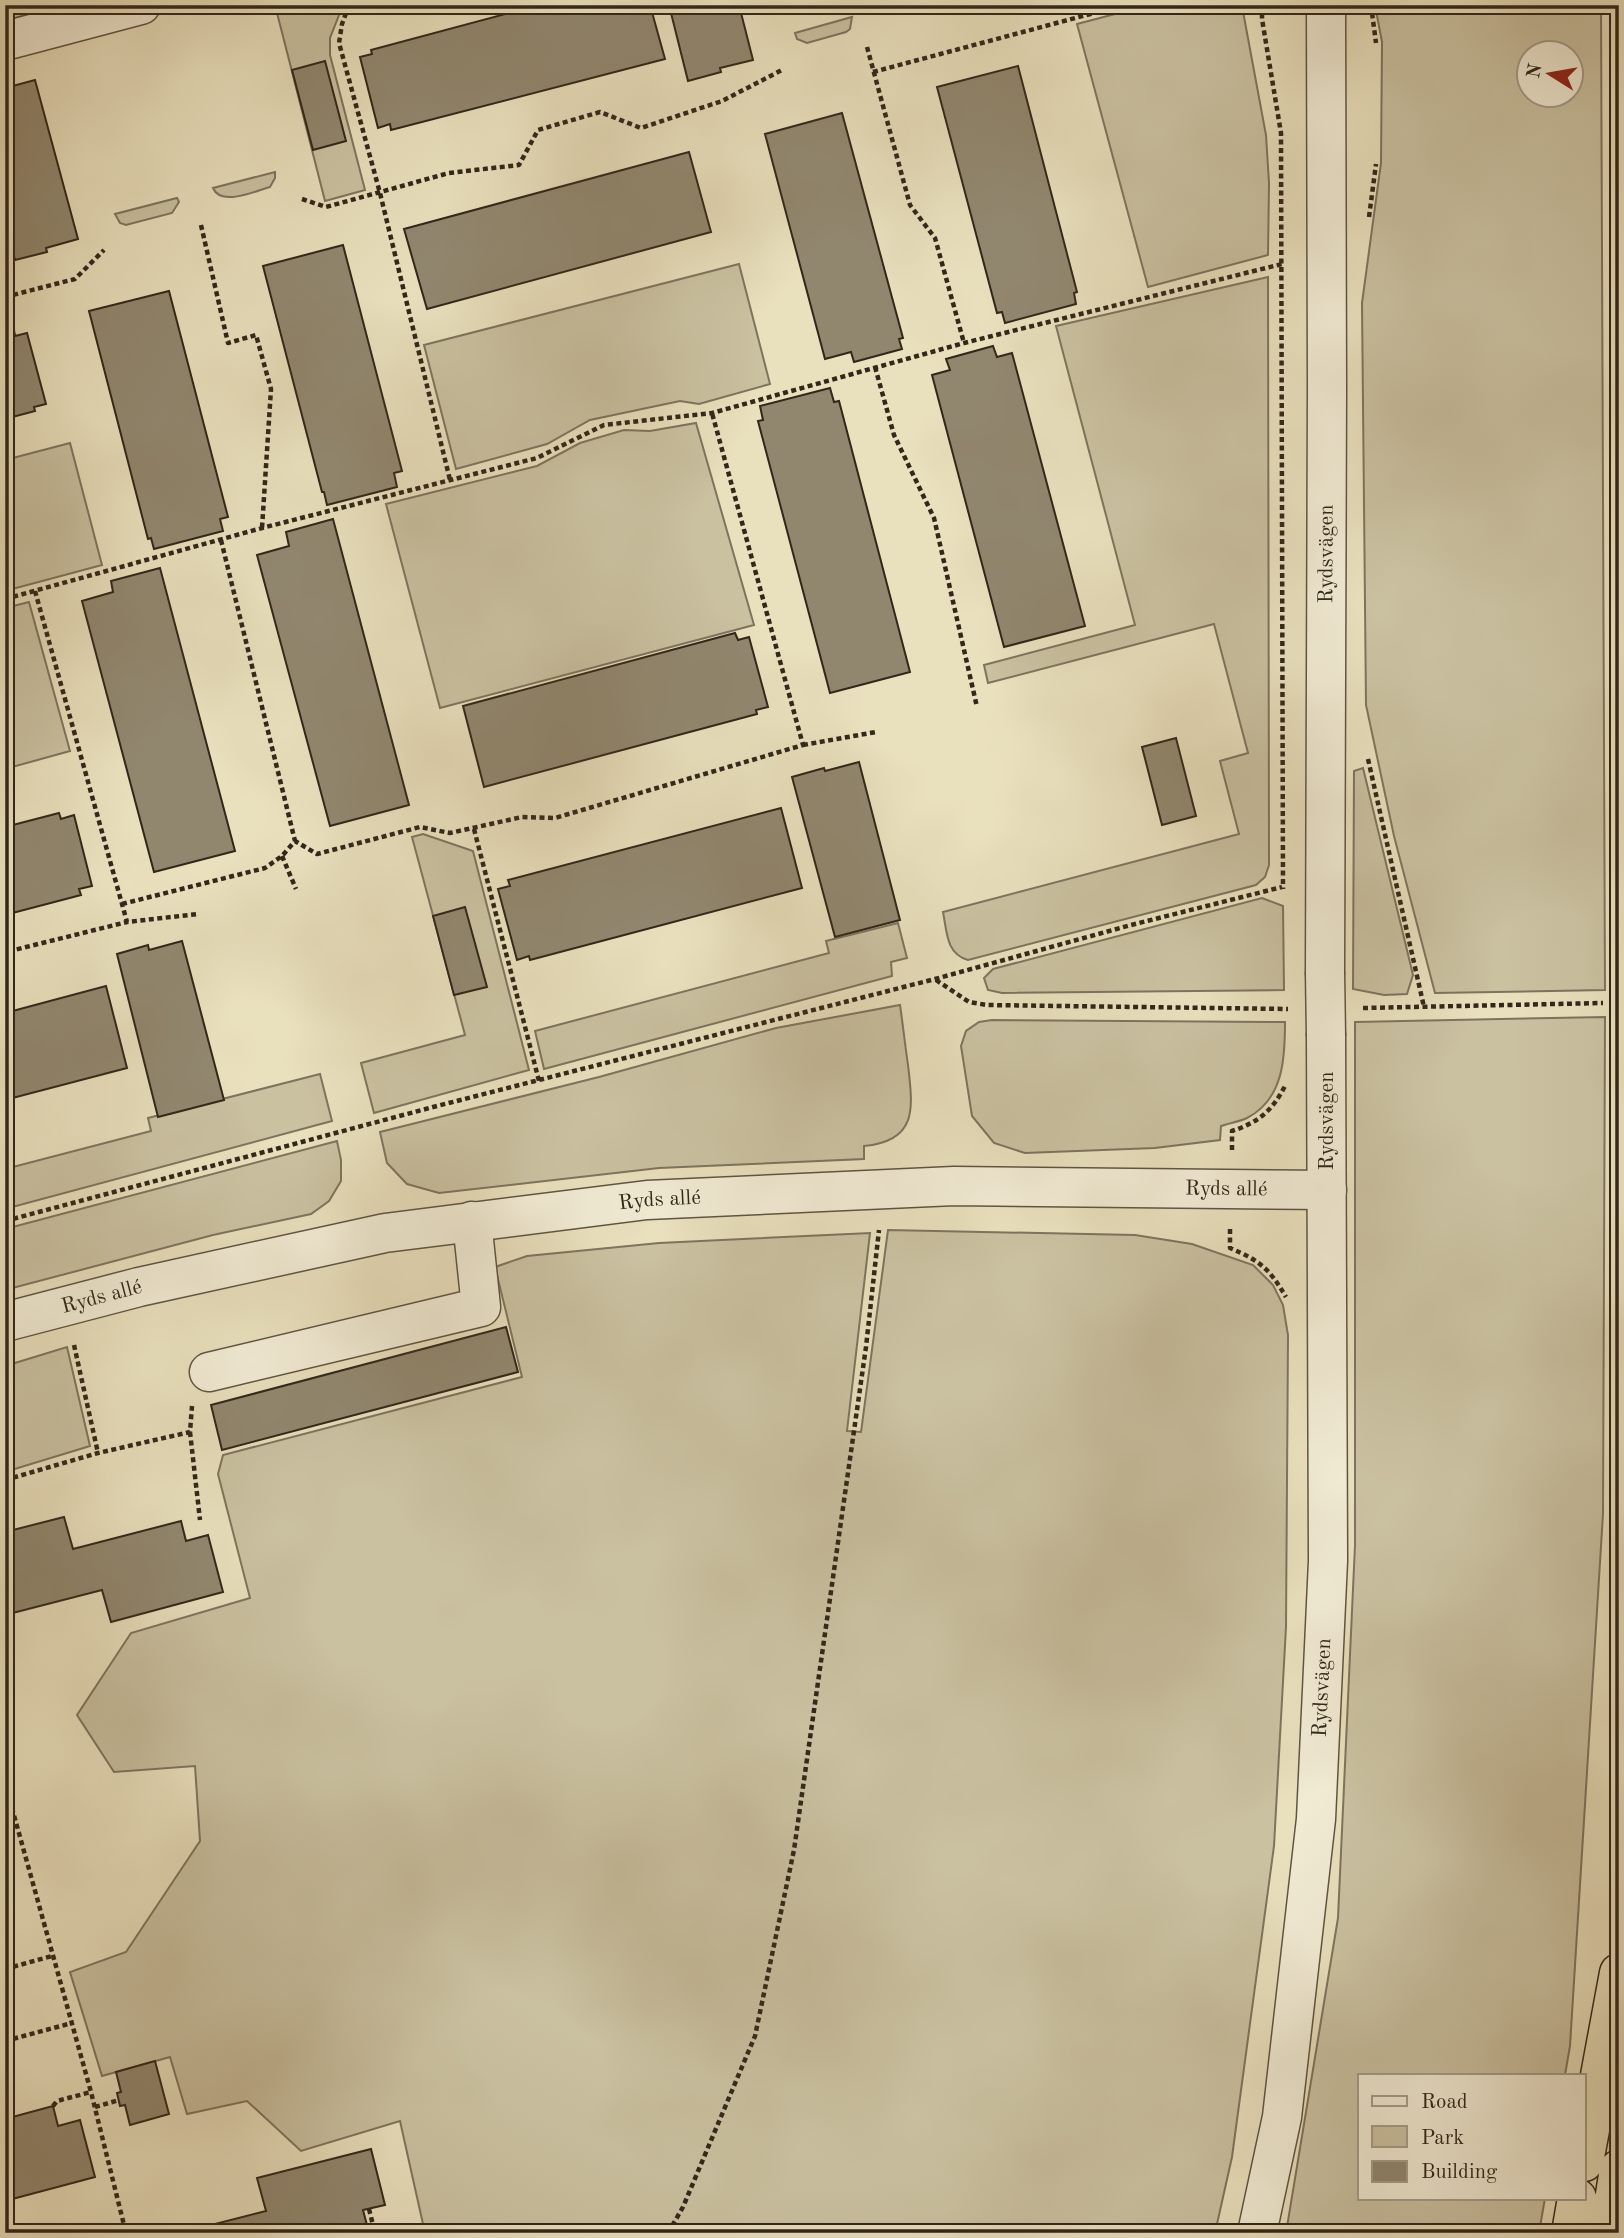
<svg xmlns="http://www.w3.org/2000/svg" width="1624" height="2238" viewBox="0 0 1624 2238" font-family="'Old Standard TT',serif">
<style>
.green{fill:#cac1a1;stroke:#7e745e;stroke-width:2;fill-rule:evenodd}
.building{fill:#91876f;stroke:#31271a;stroke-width:2}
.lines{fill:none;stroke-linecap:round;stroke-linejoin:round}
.minor-casing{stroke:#5f5543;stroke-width:41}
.highway-casing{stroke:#31271a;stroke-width:41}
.path{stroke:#31271a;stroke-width:4.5;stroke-dasharray:5 3.5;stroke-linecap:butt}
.minor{stroke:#f1ebd4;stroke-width:38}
.highway{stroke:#e9e0bd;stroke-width:38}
.minor-bridge-casing{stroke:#5f5543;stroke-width:41;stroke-linecap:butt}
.minor-bridge{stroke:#f1ebd4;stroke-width:38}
.labels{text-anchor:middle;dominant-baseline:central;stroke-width:5;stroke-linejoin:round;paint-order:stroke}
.street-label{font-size:21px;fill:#31271a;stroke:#f1ebd4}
</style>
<rect width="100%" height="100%" fill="#e9e0bd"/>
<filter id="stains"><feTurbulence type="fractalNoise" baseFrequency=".00286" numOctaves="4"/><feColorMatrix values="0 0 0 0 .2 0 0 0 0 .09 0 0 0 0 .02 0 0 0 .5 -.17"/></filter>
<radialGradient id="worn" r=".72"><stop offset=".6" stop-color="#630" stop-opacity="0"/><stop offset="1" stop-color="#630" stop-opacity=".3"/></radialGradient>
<path class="green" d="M5,5H63L5,21Z
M275,5H343L330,38V55L365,190L325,201Z
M1149,5L1242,6L1266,135L1269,183L1268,255L1148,287L1077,24Z
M1375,5H1601L1605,990L1435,993L1394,836L1366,705L1362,303L1381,163L1382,42ZM1530,52H1572V94H1530Z
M852,17L850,29L846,32L807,43L797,39L795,33Z
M275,172V178L270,187C255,191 221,207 213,188Z
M177,198L179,202L172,213L126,225L120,223L115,214Z
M739,264L770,384L699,404L680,401L590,420L547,444L456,469L424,345Z
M1268,277L1269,865L1265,877L1256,885L968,960C946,954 947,932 943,912L1239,834L1220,761L1248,753L1214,624L988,683L984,665L1135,625L1056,326Z
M696,423L754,625L440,708L386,504L537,466L580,443L624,430L650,431Z
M70,443L102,565L5,591V460Z
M29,602L70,751L5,769V608Z
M1363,768L1413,975L1407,994L1384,995L1353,989L1354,771Z
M423,834L473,851L529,1070L374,1113L361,1063L465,1035L412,837Z
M1262,898L1283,906L1284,990L1002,993L988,990L984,978L993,969Z
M898,923L907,958L891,962L892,976L544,1069L535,1031L829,953L826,941Z
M900,1005C903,1025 905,1045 908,1065C913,1108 918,1141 864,1146V1159L659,1168L439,1193L407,1184L387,1163L380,1132L599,1077L776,1028Z
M1605,1017L1603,1514L1570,2046L1565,2075H1360V2198H1545L1539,2233H1286L1338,1918L1355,1545V1022Z
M992,1020L1285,1022C1285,1057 1284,1099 1247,1118C1239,1122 1229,1123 1221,1126L1220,1140L1155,1148L1025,1153L994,1143L972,1116L961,1046L966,1031L979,1022Z
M320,1074L332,1121L5,1209V1169L151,1131L148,1118Z
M337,1141L341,1160V1181L329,1201L311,1214L213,1235L5,1290V1229Z
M888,1230L1135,1235L1192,1244L1253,1265L1273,1285L1283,1305L1288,1335L1286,1627L1274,1846L1232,2157L1215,2233H425L400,2121L301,2151L247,2101L187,2114L170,2057L102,2076L70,1972L126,1952L200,1841L195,1766L114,1772L77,1715L131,1633L250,1598L218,1474L223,1455L522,1377L495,1267L527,1256L659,1243L870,1233L847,1431L861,1432Z
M67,1347L90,1446L5,1472V1366Z"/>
<path class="building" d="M539,5H650L665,59L391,130L390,124L378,128L360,57L372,54L371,50Z
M669,5H739L753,60L720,68L721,72L688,81Z
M325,61L346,141L313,150L292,70Z
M1018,66L1077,292L1074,293L1076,304L1005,323L1002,312L997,313L937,87Z
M35,80L78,239L46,248L47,252L15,260L5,223V88Z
M842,113L903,338L899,339L902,349L854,362L851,352L825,359L765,134Z
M689,152L711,232L427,309L404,229Z
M343,245L402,471L394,473L397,487L327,505L324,492H322L263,266Z
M169,291L228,517L220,519L223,531L154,549L151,538L148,539L89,311Z
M14,330L15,336L27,333L46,404L34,407L35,411L5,419V333Z
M993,346L997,357L1012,353L1085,626L1004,647L932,375L950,370L946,359Z
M830,388L834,402L839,401L910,672L830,693L758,421L763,420L760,406Z
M333,519L409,805L330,826L257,555L289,546L286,532Z
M160,568L235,851L154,872L82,601L113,592L111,581Z
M735,633L738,640L749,637L768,707L756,710L757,714L484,787L463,706Z
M1176,738L1196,816L1162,825L1142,747Z
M859,762L900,920L835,937L792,777L824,768L825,771Z
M781,808L802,888L530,960L529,956L517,960L498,889L510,886L508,880Z
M59,813L61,819L74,815L92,886L79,889L81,895L5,915V827Z
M465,907L487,987L454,995L433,916Z
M182,941L224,1100L158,1117L117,954L148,945L149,950Z
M106,986L127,1068L5,1100V1013Z
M506,1327L518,1372L222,1450L211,1405Z
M64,1517L73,1549L181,1521L186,1541L208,1535L223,1592L111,1622L102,1590L5,1615V1532Z
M5,1844L12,1869L5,1871Z
M155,2061L169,2114L130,2125L125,2105L120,2106L117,2093L121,2092L116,2072Z
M53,2106L58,2126L80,2120L95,2177L5,2201V2119Z
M371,2149L385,2205L363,2210L368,2229L355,2233H180L266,2211L257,2178Z"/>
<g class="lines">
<defs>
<g id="minor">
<path d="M5,41L141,5"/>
<path id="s1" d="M1325,972L1327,389L1326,5"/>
<path id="s2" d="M5,1322L139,1287L385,1233L647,1200L954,1186L1327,1190"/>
<path d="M209,1372L481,1307L472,1221"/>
<path id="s3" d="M1257,2233L1282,2117L1316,1819L1328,1561L1326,1036"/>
</g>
<path id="highway" d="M1584,2162L1619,1973
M1571,2233L1577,2198
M1609,2233L1619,2169"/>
</defs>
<use href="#minor" class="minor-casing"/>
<use href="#highway" class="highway-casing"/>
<path class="path" d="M349,5L342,24L339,43L380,193L450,480
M1262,5V19L1281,133L1283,889
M1371,5L1376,43
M867,47L910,205L935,238L964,343
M873,72L1124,5
M302,199L326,207L449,173L519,165L538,130L600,112L641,128L722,101L782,70
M1369,217L1376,164
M201,225L228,343L256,335L271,389L262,528
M5,297L75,279L104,250
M875,367L894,435L934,518L977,707
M221,540L295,841
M35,591L127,922L198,914
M5,599L262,528L537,458L604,425L712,413L964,343L1282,264
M803,745L876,732
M1368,759L1424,1007
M474,829L539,1081
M282,856L296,889
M122,904L265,868L282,856L295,841L317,854L420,827L450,833L522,817L555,818L803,745L712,413
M5,961L14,950L127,922
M936,980L969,1002L987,1005L1288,1009
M1363,1008L1603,1003
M1232,1150V1131C1259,1122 1272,1111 1285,1086
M5,1221L437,1106L935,979L1131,925L1282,887
M1230,1229V1248C1260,1261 1269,1268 1286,1297
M74,1345L98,1453
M190,1432L200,1520
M5,1480L98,1453L190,1432L192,1406
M5,1783L91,2092L126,2233
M5,1969L52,1956
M5,2041L72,2023
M53,2106L57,2101L91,2092
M95,2107L119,2100
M369,2209L375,2233
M668,2233L683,2207L755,2036L794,1850L866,1347L879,1230"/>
<use href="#minor" class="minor"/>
<use href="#highway" class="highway"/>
<defs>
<path id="minor-bridge" d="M1325,972L1326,1036"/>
</defs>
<use href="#minor-bridge" class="minor-bridge-casing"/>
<use href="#minor-bridge" class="minor-bridge"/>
</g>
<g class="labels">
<g class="street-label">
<text stroke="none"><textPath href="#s1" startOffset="418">Rydsvägen</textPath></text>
<text transform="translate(1327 1121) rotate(-90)">Rydsvägen</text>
<text stroke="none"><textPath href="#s2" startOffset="1234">Ryds allé</textPath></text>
<text stroke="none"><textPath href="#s2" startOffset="667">Ryds allé</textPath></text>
<text stroke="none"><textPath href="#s2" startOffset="100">Ryds allé</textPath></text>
<text stroke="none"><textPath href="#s3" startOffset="550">Rydsvägen</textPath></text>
</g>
</g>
<rect width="1624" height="2238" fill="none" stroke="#e9e0bd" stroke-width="28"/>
<rect x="7" y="7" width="1610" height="2224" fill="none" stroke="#31271a" stroke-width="3.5"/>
<rect x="14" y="14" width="1596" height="2210" fill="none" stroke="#31271a" stroke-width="2"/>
<rect x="1358" y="2074" width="228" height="126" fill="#f1ebd4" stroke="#a49d8a" stroke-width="2"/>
<rect x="1372" y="2096" width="35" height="10" fill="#f1ebd4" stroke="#a49d8a" stroke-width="2"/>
<text x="1421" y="2108" font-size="21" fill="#31271a">Road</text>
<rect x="1372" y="2126" width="35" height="21" fill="#cac1a1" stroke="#a49d8a" stroke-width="2"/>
<text x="1421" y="2144" font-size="21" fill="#31271a">Park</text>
<rect x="1372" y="2161" width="35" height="21" fill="#91876f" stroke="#a49d8a" stroke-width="2"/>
<text x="1421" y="2178" font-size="21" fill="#31271a">Building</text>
<g transform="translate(1550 74) rotate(281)"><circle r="33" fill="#f1ebd4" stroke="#a49d8a" stroke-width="2"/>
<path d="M0-5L12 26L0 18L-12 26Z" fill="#8f2418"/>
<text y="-10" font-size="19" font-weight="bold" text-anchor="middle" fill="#31271a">N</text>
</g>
<rect width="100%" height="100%" filter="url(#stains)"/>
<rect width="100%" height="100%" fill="url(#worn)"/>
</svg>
